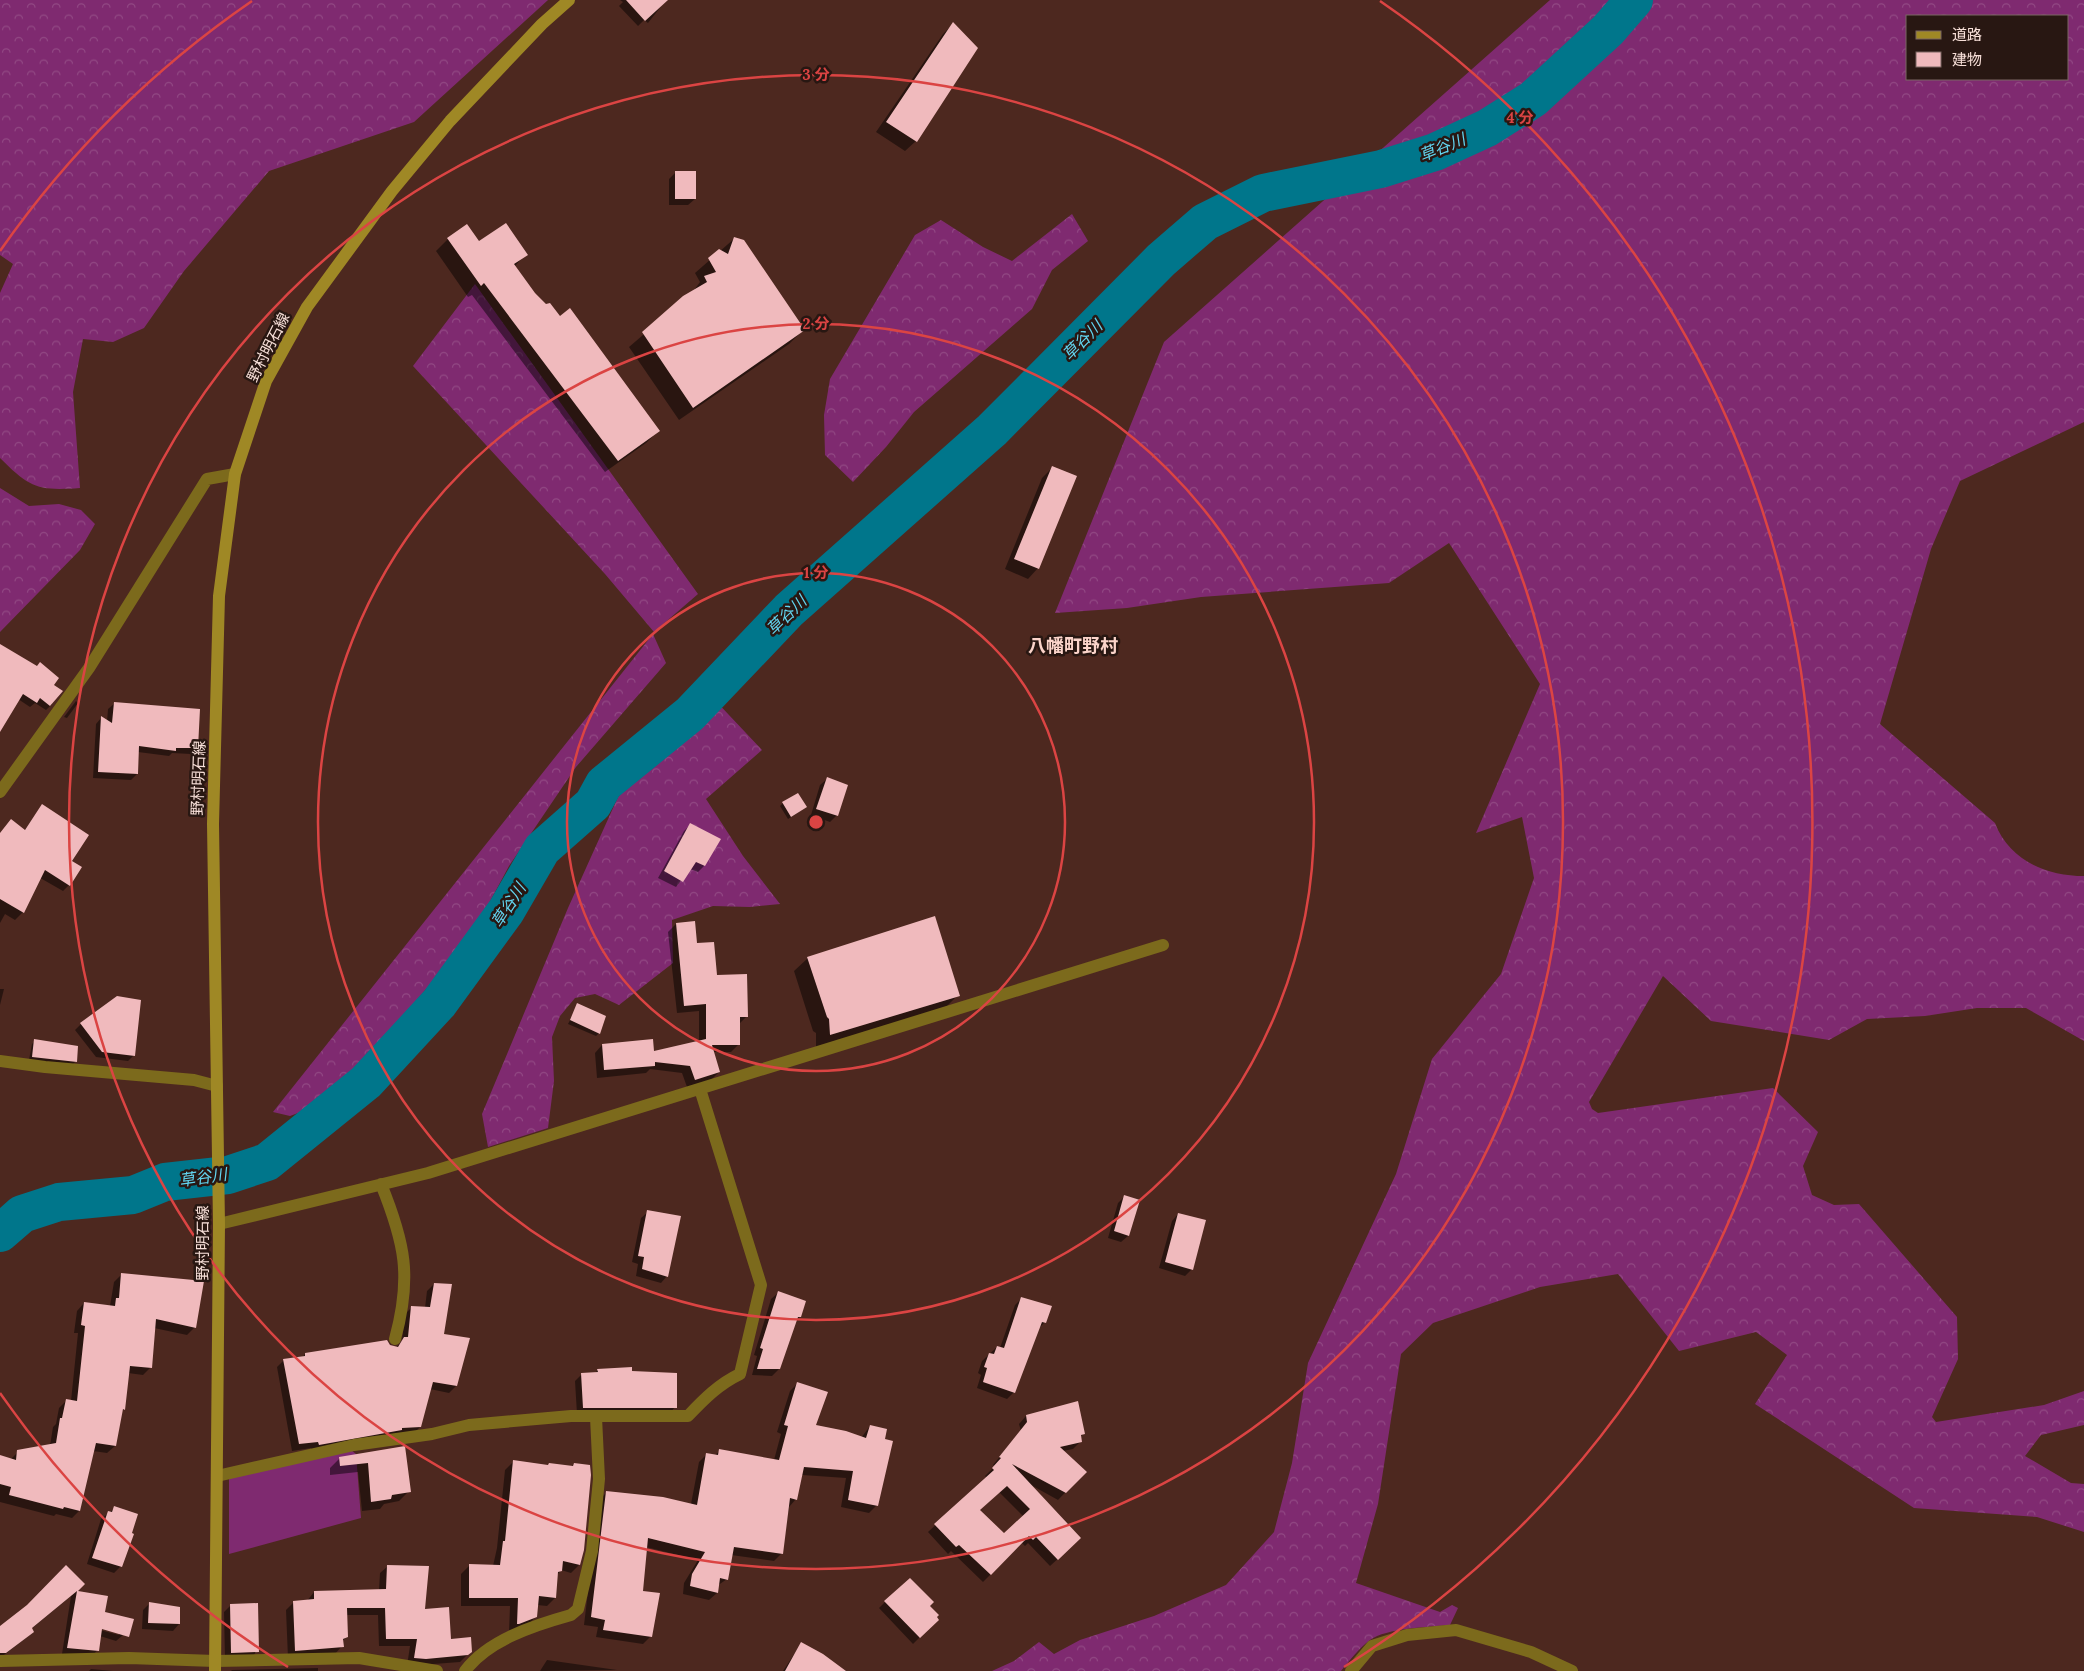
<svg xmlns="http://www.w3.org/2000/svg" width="2084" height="1671" viewBox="0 0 2084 1671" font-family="Lora,'Noto Sans JP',serif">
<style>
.grass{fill:#7f2a70}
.forest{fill:url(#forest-crowns);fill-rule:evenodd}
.shadow{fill:#0007;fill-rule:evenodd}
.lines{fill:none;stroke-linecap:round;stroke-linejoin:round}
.river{stroke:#00768b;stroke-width:38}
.building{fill:#f0babd;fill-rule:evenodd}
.minor{stroke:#7c6a1c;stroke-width:12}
.secondary{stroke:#9f8825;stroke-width:12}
.ring{fill:none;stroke:#db4443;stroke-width:2.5}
.labels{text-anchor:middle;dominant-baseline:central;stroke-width:5;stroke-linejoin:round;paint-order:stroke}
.street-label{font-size:15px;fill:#f8e0d9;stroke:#281712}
.water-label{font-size:16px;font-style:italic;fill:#62d5f0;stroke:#281712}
.quarter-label{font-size:18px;font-weight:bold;fill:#fbd4ca;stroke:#281712}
.centre{fill:#db4443;stroke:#281712;stroke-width:2.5}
.ring-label{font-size:15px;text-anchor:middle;font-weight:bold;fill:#db4443;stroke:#281712;stroke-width:5;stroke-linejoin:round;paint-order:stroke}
</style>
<defs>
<pattern id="forest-crowns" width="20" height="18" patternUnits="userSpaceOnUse" patternTransform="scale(1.25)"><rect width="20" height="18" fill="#7f2a70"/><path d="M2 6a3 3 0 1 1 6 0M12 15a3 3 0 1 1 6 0" fill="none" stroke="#924984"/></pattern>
</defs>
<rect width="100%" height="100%" fill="#4d281f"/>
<path class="grass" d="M351,1450L356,1454L361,1518L229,1554V1477Z"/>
<path class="forest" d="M0,0H548L414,122L269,171L184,271L144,328L113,342L83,339L73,392L80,488C38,491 30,488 0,458V293L13,264L0,255Z
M1550,0H2084V422L1960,481L1931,549L1880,724L1995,823C2009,860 2046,876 2084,876V1041L2026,1008H1977L1925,1016L1867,1019L1829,1040L1711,1021L1663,976L1589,1102L1592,1109L1598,1113L1773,1088L1818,1132L1803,1166L1812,1195L1834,1205L1859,1204L1957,1317L1958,1359L1932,1417L1936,1422L2044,1405L2084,1391V1425L2041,1435L2025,1456L2071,1483L2084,1484V1532L2037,1517L1914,1508L1755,1404L1787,1355L1756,1332L1679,1351L1618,1274L1540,1287L1433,1323L1401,1354L1378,1504L1356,1583L1440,1612L1452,1605L1458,1608L1450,1625C1430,1627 1386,1628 1370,1640C1359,1648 1350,1660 1341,1671H992L1014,1661L1039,1642L1054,1654L1080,1640L1154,1616L1226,1585L1274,1532L1292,1463L1308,1363L1396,1174L1432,1059L1501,974L1534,878L1522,817L1476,833L1540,684L1449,543L1389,583L1201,597L1127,608L1055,613L1164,342ZM1908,16H2068V79H1908Z
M1072,214L1088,241L1052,270L1032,309L914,412L886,447L853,482L825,455L824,415L830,379L915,235L941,220L983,247L1012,261Z
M475,284L698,594L654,632L605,574L413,366Z
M0,488L29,506L59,504L81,510L95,524L80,550L0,632Z
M653,634L666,663L576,767L509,866L474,931L335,1099L290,1116L273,1112Z
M712,697L762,750L706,799L743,856L780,904L750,907L713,906L672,920L673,963L619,1005L595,994L575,998L560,1016L552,1037L554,1081L548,1128L488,1147L482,1114L568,908L618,797Z"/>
<path class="shadow" d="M620,0H666L648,23L644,20L638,26L619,6L623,2Z
M953,24L976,49L916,141L905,151L876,132L943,34Z
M676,172L695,199L688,205H669V179Z
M735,238L803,330L789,344L679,420L629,347L692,293L700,282L695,273Z
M448,239L479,243L526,254L514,267L534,294L658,431L646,443L605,472L472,295L468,297L436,251Z
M1052,468L1038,568L1028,579L1005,569L1042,478Z
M0,648L52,685V704L46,710L35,703L30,707L18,699L0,730Z
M76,701L78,703L67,718L64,717Z
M115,703L197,748L191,754L172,753L169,756L138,752L137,774L131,780L93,778L96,724L101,718L107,722L108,709Z
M827,779L837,815L830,822L811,815L820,785Z
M783,803L802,810L788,819L780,806Z
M42,806L70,861V884L63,891L0,855V833L24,831Z
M691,824L704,866L698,872L690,869L676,887L658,878L684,831Z
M0,881L29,896L23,912L15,920L5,914L0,923Z
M676,924L696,945L715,976L747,1016L738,1025L739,1044L731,1052H713L719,1072L711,1080L687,1087L682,1073L650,1069L646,1073L597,1078L595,1053L602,1045L653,1053L699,1042V1011L677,1013L668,932Z
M808,958L958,995L944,1009L816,1048V1033L813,1031L794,971Z
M0,989H4L0,1005Z
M578,1005L599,1033L596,1036L568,1024Z
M81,1024L134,1055L128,1061L96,1057L75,1030Z
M35,1041L76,1061L73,1064L29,1060L32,1044Z
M1125,1196L1128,1236L1121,1242L1108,1238L1118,1203Z
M648,1212L667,1276L661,1283L636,1276L638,1264L632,1262L641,1218Z
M1178,1214L1192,1269L1185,1276L1159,1268L1172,1221Z
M122,1274L195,1327L187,1335L154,1328L151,1367L143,1375L128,1373L124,1409L121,1412L115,1446L107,1453L93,1451L79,1511L72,1518L56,1514L54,1516L0,1502V1457L10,1460L18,1452L50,1446L53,1427L56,1424L59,1408L67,1400L71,1401L78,1333H74L77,1311L84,1303L110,1306L114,1282Z
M434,1284L443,1335L468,1339L456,1386L449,1393L430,1389L420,1427L413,1434L312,1451L311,1448L292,1451L277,1367L284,1360L302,1358L305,1354L396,1348L402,1341L405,1314L412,1307L425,1308L427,1291Z
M778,1293L800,1317L795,1321L779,1369L772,1376L752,1375L757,1356L754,1355L771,1299Z
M1022,1298L1045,1322L1038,1329L1014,1392L1007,1399L977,1388L981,1375L978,1373L982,1361L997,1347L1000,1348L1015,1305Z
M598,1370L631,1372L675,1407L669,1414H577L575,1381L582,1374H594Z
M798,1383L814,1426L861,1438L870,1426L877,1505L869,1513L841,1507L846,1478L802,1475L796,1499L789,1507L782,1553L774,1561L731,1555L727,1579L717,1586V1593L709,1600L683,1594L684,1583L698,1560L646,1547L642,1592L651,1636L643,1644L596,1637L598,1627L584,1625L599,1500L606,1493L691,1504L699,1462L707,1454L715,1455L720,1451L774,1460L781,1434L777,1432L790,1391Z
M1026,1416L1084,1433L1080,1437L1081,1441L1073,1449L1063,1451L1085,1472L1058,1500L1031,1485L1073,1545L1050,1566L1028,1543L1025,1546L1022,1543L983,1582L951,1551L948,1554L928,1532L987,1478L985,1476L995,1466L993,1465L1021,1431L1019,1424ZM999,1492L1024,1517L1004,1535L979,1510Z
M404,1448L409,1491L399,1501L384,1504L380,1509L362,1511L358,1472L330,1475V1468L340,1458Z
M514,1461L547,1466L571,1467L574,1464L583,1549L579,1565L571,1573L561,1570L557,1575L555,1598L547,1606L537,1605L536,1616L528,1625L509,1632L510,1606H461V1574L469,1566H493L497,1548L505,1470Z
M115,1508L121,1566L114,1573L87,1564L101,1519Z
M388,1566L450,1641L471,1651L460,1662L407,1666L410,1646H379L378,1615H346L347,1637L342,1641V1646L335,1654L288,1658L286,1610L294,1602L307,1601L314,1592L379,1590L380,1573Z
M84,1584L76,1592L107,1597L104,1613L123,1635L116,1641L100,1636L98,1650L91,1656L62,1654L71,1596L31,1629L33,1632L26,1638L0,1658V1628ZM97,1626L119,1633V1635L96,1629Z
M885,1602L929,1606L937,1620L913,1644L879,1608Z
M149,1604L179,1624L173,1631L142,1629L143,1610Z
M231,1605L257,1651L251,1658L225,1659L224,1612Z
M801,1644L843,1671H783Z
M547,1660L617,1670L540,1671Z
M318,1668V1671H231L232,1670Z
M91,1669L113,1671H89Z"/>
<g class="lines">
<path class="river" d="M0,1233L22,1214L59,1202L133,1195L165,1182L228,1175L267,1162L366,1082L439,1003L506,911L542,849L593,804L604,784L690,714L789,610L992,430L1161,260L1205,222L1263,193L1381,169L1435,152L1487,128L1533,99L1608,30L1634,0"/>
</g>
<path class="building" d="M626,0H668L645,21Z
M953,22L978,48L917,142L886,122Z
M675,171H696V199H675Z
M506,223L528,255L514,264L535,293L546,304L550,303L560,316L570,308L660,431L618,461L484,283L481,286L447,238L467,224L479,241Z
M734,237L744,240L805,330L693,408L642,332L683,296L707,282L704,276L716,272L708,258L719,249L728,254Z
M1052,466L1077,476L1039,569L1014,559Z
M0,644L37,666L40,662L59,678L54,685L63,691L50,706L40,698L37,703L23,694L0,732Z
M114,702L200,709L198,748H176V751L139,746L138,774L98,772L101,716L112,723Z
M827,777L848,785L838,816L816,809Z
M798,793L807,807L791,817L782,802Z
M42,804L89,835L72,861L82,867L70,886L45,870L24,913L0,899V833L11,819L25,830Z
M690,823L721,839L705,866L696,862L683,882L664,871Z
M935,916L960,996L830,1035L829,1019L827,1017L807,957Z
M695,921L697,943L714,942L717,975L747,974L748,1017H740V1045H712L720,1072L695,1080L690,1066L655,1062V1066L604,1070L602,1044L653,1039L654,1051L706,1039V1004L684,1006L676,923Z
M117,996L141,1000L135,1056L102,1052L80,1023Z
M577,1003L606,1016L600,1034L570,1020Z
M34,1039L78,1046L77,1062L32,1057Z
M1124,1195L1140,1200L1129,1236L1114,1231Z
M647,1210L681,1216L668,1277L642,1269L644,1257L638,1256Z
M1178,1213L1206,1220L1193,1270L1165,1262Z
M121,1273L204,1281L196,1328L156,1319L152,1368L130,1366L125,1410L123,1409L116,1446L96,1443L80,1511L64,1507L63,1509L9,1495L11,1487L0,1484V1455L16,1460L17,1450L56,1443L60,1418H62L66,1399L77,1401L85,1326L81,1325L84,1302L115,1306L116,1298H119Z
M434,1283L452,1284L444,1334L470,1338L457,1386L433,1382L421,1427L402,1428V1430L319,1445L318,1442L299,1444L283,1359L305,1356V1353L387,1340L390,1345L398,1347L404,1337H408L411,1306L430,1307Z
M778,1291L806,1301L801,1317H798L780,1369H757L763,1349L760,1348Z
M1021,1297L1052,1306L1046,1323L1042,1322L1015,1393L983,1382L987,1368L984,1367L989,1353L994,1354L997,1346L1004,1348Z
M632,1367V1371L677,1373V1408H583L581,1373L598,1372L597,1369Z
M797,1382L828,1392L816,1425L846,1431L866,1438L870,1425L887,1429L885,1439L893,1441L878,1506L848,1500L853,1471L804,1467L797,1500L790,1498L783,1554L734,1547L728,1580L720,1578L718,1593L690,1586L692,1574L705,1552L648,1538L643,1591L660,1593L652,1637L603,1630L605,1620L591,1617L606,1491L663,1497L697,1505L706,1453L718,1455L719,1449L779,1460L788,1426L784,1425Z
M1078,1401L1085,1434L1081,1435L1082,1442L1060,1447L1087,1472L1066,1493L1012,1464L1081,1538L1058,1560L1036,1537L1033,1540L1029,1536L991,1575L959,1545L956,1547L934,1524L994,1470L992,1468L1001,1458L999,1457L1027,1422L1026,1415ZM1007,1486L1030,1509L1004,1533L980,1510Z
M405,1446L411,1492L392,1495L391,1499L371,1502L368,1463L340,1466L339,1457Z
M513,1460L548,1465L549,1463L573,1466L574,1463L590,1465L591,1475L584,1550L580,1565L563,1561L562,1571L558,1572L556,1598L539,1596L537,1617L519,1624H517L518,1598H469V1564L500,1565L503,1541H505Z
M114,1506L138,1514L132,1533L134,1534L122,1567L92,1558L108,1511L112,1512Z
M66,1565L85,1584L78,1591L108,1596L105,1612L134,1619L129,1637L102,1629L99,1651L67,1648L77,1591L32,1628L34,1632L6,1653H0V1626L27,1605Z
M387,1565L429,1566L425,1609L449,1607L451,1639L471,1637L472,1652L468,1655L426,1659L414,1658L417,1639H386L385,1608H347L348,1637L343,1639L344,1647L295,1651L293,1601L314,1599V1591L386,1589Z
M910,1578L934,1602L930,1606L939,1615L937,1617L939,1620L920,1638L884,1601Z
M149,1602L180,1607V1624L148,1623Z
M258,1603L259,1652L231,1653L230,1604Z
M801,1642L823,1654L846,1671H785Z"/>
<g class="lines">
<path class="minor" d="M0,792L89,668L207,479L235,474
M0,1061L45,1067L194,1080L217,1086
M381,1184C405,1243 412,1277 395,1339
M219,1224L428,1173L1163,945
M217,1476L354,1445L432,1434L469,1425L571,1416H688C704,1399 719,1384 740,1374L761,1285L700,1089
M0,1661L129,1658L215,1661L359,1658L437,1671
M465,1671C488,1640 535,1625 571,1615L578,1609L592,1551L599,1479L596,1417
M1351,1671L1372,1646L1407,1635L1456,1630L1531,1652L1572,1671"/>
<path class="secondary" d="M215,1671L219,1224L213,824L219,596L235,474L266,381L307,307L392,191L450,121L542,24L569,0"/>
</g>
<g class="ring">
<circle cx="816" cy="822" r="249"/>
<circle cx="816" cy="822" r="498"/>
<circle cx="816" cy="822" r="747"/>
<path d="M288 1667A996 996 0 0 1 0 1393M0 251A996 996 0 0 1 252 1M1380 1A996 996 0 0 1 1344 1667"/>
</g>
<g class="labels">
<g class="street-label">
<text transform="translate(268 347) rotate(-63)">野村明石線</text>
<text transform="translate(198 778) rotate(-88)">野村明石線</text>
<text transform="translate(202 1243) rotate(-90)">野村明石線</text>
</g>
<g class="water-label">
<text transform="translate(1442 147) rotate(-22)">草谷川</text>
<text transform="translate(1082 340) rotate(-45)">草谷川</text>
<text transform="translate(786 615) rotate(-44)">草谷川</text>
<text transform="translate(508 905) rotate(-57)">草谷川</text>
<text transform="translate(203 1177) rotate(-8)">草谷川</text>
</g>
<g class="quarter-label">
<text x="1073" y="645">八幡町野村</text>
</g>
</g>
<circle cx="816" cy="822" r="8" class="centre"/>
<g class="ring-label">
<text x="816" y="80">3 分</text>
<text x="1520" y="123">4 分</text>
<text x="816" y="329">2 分</text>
<text x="816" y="578">1 分</text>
</g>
<rect x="1906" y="15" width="162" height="65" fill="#281712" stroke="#7b6762"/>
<rect x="1916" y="31" width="25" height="8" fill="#9f8825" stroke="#7b6762"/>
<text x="1952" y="40" font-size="15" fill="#f8e0d9">道路</text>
<rect x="1916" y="52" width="25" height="15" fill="#f0babd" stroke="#7b6762"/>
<text x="1952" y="65" font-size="15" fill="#f8e0d9">建物</text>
</svg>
